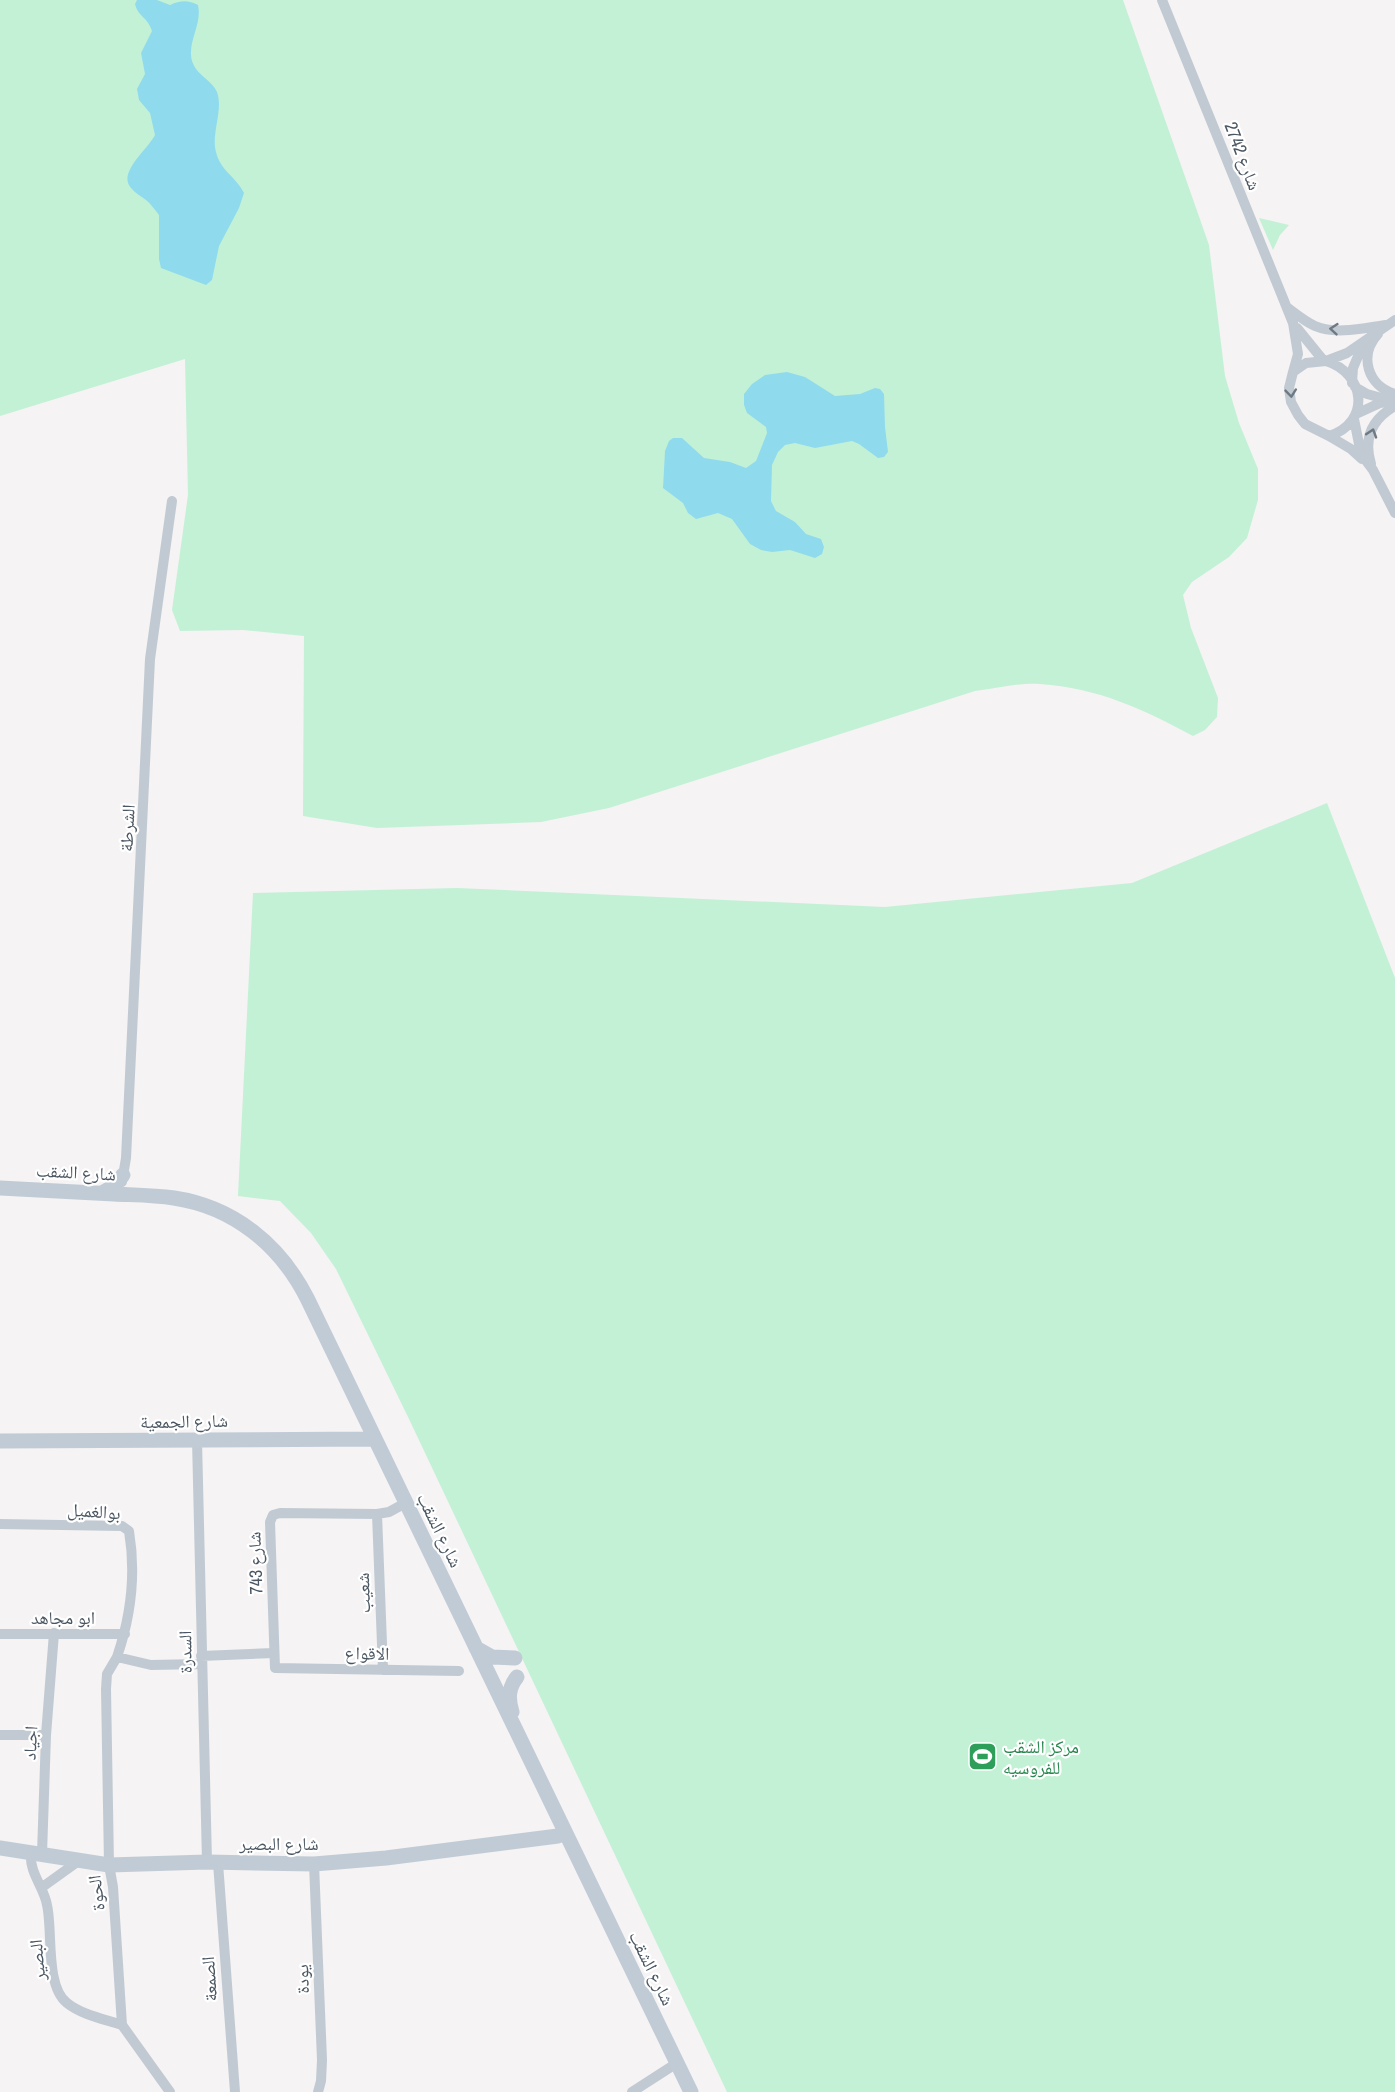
<svg xmlns="http://www.w3.org/2000/svg" width="1395" height="2092" viewBox="0 0 1395 2092" font-family="'Archivo Narrow','Noto Naskh Arabic',sans-serif">
<style>
.green{fill:#c3f1d5}
.water{fill:#90daee}
.lines{fill:none;stroke-linecap:round;stroke-linejoin:round}
.street{stroke:#c1cad2;stroke-width:10}
.secondary{stroke:#c1cbd6;stroke-width:15}
.oneway{stroke:#6e7983}
.labels{text-anchor:middle;dominant-baseline:central;stroke-width:4.5;stroke-linejoin:round;paint-order:stroke}
.street-label{font-size:18px;fill:#4a5661;stroke:#fff}
.leisure-label{font-size:18px;fill:#27864d;stroke:#fff;text-anchor:start}
</style>
<rect width="100%" height="100%" fill="#f5f3f3"/>
<path class="green" d="M0,0H1123L1209,245L1225,376L1239,423L1258,469V500L1247,538L1229,557L1192,582L1183,595L1191,628L1218,698L1217,717L1205,730L1193,736C1143,709 1098,688 1040,684C1021,682 995,689 975,691L609,808L541,822L377,828L303,816L304,636L243,630L180,631L172,610L188,495L185,359L0,416Z
M1259,218L1289,225L1280,235L1273,250Z
M1327,803L1395,978V2092H727L409,1419L336,1269L311,1233L280,1201L238,1196L253,893L457,888L885,907L1132,883Z"/>
<path class="water" d="M137,0H157L170,5C181,0 188,0 198,5C202,23 190,38 191,55C192,74 212,79 217,92C223,108 213,130 215,147C218,170 235,175 244,193L239,208L219,246L212,280L206,285L161,268L159,259V215C155,210 151,204 146,200C141,196 135,193 131,188C117,173 148,149 155,135L150,113L139,100L137,89L145,74L141,53L152,31C147,16 138,17 135,4Z
M787,372L805,377L835,396L860,394L875,388L880,389L884,394L885,427L888,452L884,457L878,458L859,444L852,441L815,448L795,443L785,445L778,452L772,465L771,501L776,511L795,522L806,534L821,539L824,547L822,554L815,558L790,550L772,552L761,550L750,544L732,519L718,513L696,519L688,513L683,503L663,488L665,451L669,441L673,438H682L704,458L730,462L746,468L756,461L767,433L766,427L747,413L744,405V394L752,384L765,375Z"/>
<g class="lines">
<path class="street" d="M1162,0L1293,323L1298,354L1293,372
M1288,308C1296,314 1306,322 1315,326C1336,335 1364,328 1386,325
M1297,328L1323,360
M1378,334C1358,356 1368,386 1395,394
M1326,361C1365,373 1372,422 1329,436L1305,424L1298,415L1291,402L1289,388L1293,372L1306,363L1326,361L1347,353L1395,320
M1352,383L1353,368L1364,342
M1355,387L1367,394L1389,400
M1356,414L1380,403L1395,400
M1354,419L1361,454L1373,470L1395,513
M1329,436L1351,449L1362,459
M1371,464C1363,438 1372,419 1395,406
M122,1182L126,1158L150,659L172,501
M197,1440L207,1862
M400,1506L389,1512L377,1514L280,1513L273,1515L270,1522L275,1668L459,1671
M377,1514L383,1670
M0,1524L122,1526L129,1531C136,1573 131,1616 117,1657
M0,1634H125
M201,1656L274,1653
M0,1735H46
M31,1853C29,1873 44,1887 47,1905C53,1931 45,1986 67,2003C82,2015 104,2019 122,2025
M42,1854L46,1735L54,1633
M218,1863L235,2092
M314,1864L322,2060L321,2081L318,2092
M41,1888L80,1860
M170,2092L122,2025L113,1887L109,1865L106,1689L107,1674L117,1657L151,1665L201,1664
M632,2092L677,2063"/>
<path class="secondary" d="M0,1188C38,1190 76,1192 114,1194C134,1195 154,1195 174,1198C234,1207 280,1245 307,1298L691,2092
M102,1193L114,1186L123,1175
M0,1441L374,1439
M476,1648L492,1657L515,1658
M512,1712C508,1699 508,1688 517,1677
M0,1848L109,1865L207,1862L314,1864L386,1858L558,1836"/>
</g>
<defs><path id="oneway-chevron" d="M-2-3.5L2.5 0L-2 3.5" fill="none" stroke-width="1.6" stroke-linecap="round" stroke-linejoin="round" transform="scale(1.5)"/></defs>
<g class="oneway">
<use href="#oneway-chevron" transform="translate(1334 329) rotate(-175)"/>
<use href="#oneway-chevron" transform="translate(1291 393) rotate(84)"/>
<use href="#oneway-chevron" transform="translate(1372 433) rotate(-72)"/>
</g>
<defs>
<symbol id="stadium-square" viewBox="-11 -11 22 22"><rect x="-9" y="-9" width="18" height="18" rx="4" fill="#2e9e5b" stroke="#fff"/><path d="M0-5a6.5 5 0 1 0 0 10a6.5 5 0 1 0 0-10ZM-3.5-1.8h7v3.6h-7Z" fill="#fff"/></symbol>
</defs>
<g fill-rule="evenodd">
<use href="#stadium-square" x="966" y="1740" width="33" height="33"/>
</g>
<g class="labels">
<g class="street-label">
<text transform="translate(1243 156) rotate(69)">شارع 2742</text>
<text transform="translate(127 828) rotate(-87)">الشرطة</text>
<text transform="translate(76 1172) rotate(3)">شارع الشقب</text>
<text transform="translate(184 1421) rotate(-1)">شارع الجمعية</text>
<text transform="translate(94 1511) rotate(4)">بوالغميل</text>
<text transform="translate(440 1530) rotate(64)">شارع الشقب</text>
<text transform="translate(255 1563) rotate(-92)">شارع 743</text>
<text transform="translate(363 1593) rotate(-92)">شعيب</text>
<text x="63" y="1617">ابو مجاهد</text>
<text transform="translate(185 1652) rotate(-91)">السدرة</text>
<text transform="translate(367 1653) rotate(1)">الاقواع</text>
<text transform="translate(30 1743) rotate(-87)">اجياد</text>
<text x="279" y="1843">شارع البصير</text>
<text transform="translate(96 1893) rotate(-97)">الحوة</text>
<text transform="translate(37 1960) rotate(-95)">البصير</text>
<text transform="translate(652 1968) rotate(64)">شارع الشقب</text>
<text transform="translate(209 1979) rotate(-94)">الصمعة</text>
<text transform="translate(302 1979) rotate(-92)">يودة</text>
</g>
<g class="leisure-label">
<text x="1003" y="1746">مركز الشقب<tspan x="1003" dy="21">للفروسيه</tspan></text>
</g>
</g>
</svg>
